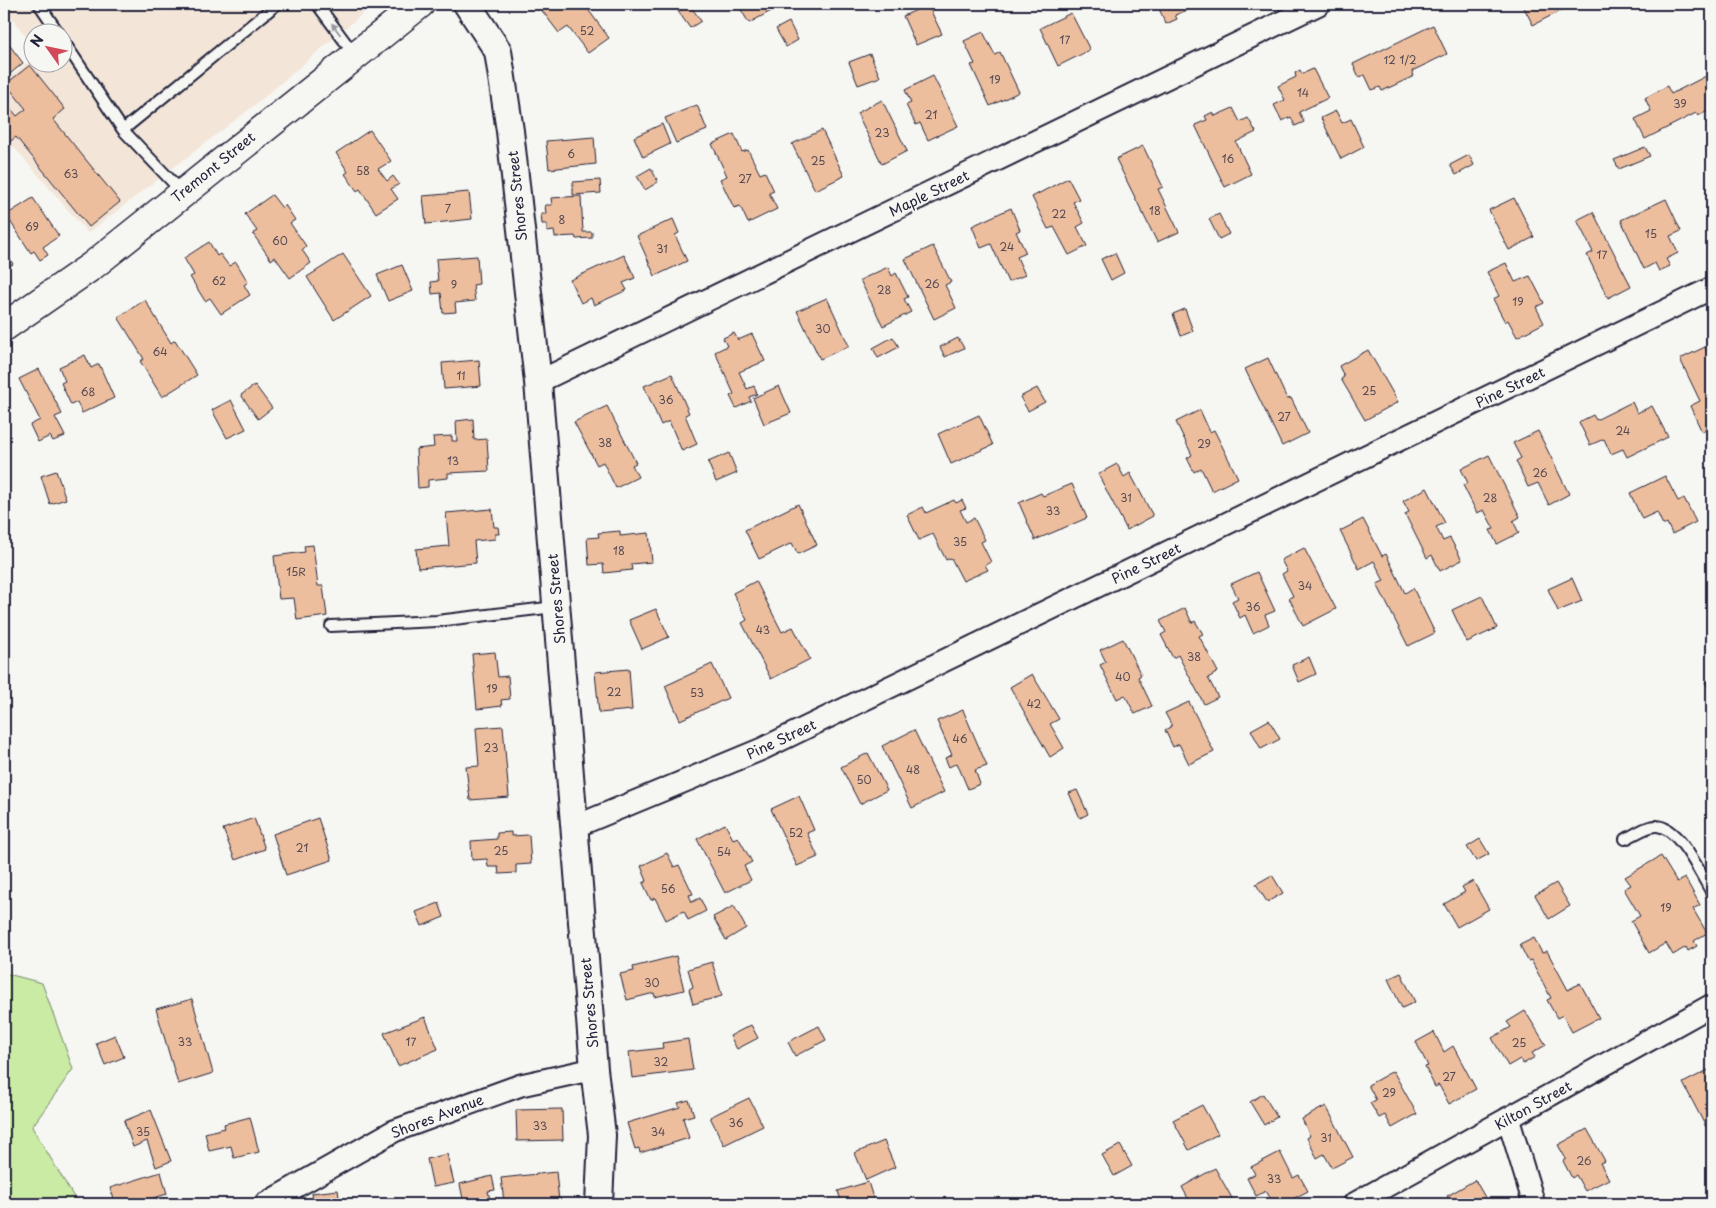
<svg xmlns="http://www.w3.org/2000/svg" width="1716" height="1208" viewBox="0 0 1716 1208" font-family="'Playpen Sans',sans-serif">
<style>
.built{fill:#f3e5d8}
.green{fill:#c9eba3;stroke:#76866f}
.building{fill:#edbe9d;stroke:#22223b}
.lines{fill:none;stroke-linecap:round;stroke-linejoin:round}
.service-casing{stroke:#22223b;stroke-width:14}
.minor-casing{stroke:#22223b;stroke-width:25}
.tertiary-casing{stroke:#22223b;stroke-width:30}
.secondary-casing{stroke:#22223b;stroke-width:31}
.service{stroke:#f6f6f2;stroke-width:10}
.minor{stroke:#f6f6f2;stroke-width:21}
.tertiary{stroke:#f6f6f2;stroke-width:26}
.secondary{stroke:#f6f6f2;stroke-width:28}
.oneway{fill:#9797a0}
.labels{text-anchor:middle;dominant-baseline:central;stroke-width:4;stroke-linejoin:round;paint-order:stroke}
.number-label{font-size:11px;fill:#554954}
.street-label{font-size:14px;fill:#22223b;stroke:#f6f6f2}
</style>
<rect width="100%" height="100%" fill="#f6f6f2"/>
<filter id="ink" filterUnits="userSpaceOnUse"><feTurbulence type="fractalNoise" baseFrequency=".02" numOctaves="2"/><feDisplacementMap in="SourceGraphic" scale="10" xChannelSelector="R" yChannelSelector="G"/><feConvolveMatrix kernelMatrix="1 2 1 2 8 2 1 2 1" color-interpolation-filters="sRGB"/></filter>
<g filter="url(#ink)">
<path class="built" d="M4,4H374L256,104L88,233L14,147L7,148L4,143V82L32,59V62H62V32H32V45L4,7Z"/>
<path class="green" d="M4,973L42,983L73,1069L32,1127L78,1204H4Z"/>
<path class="building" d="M537,4H584L609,38L588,53L568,27L559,33Z
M679,4H689L701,21L690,28L675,7Z
M747,4H784L749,23L740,8Z
M1152,4H1188L1190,9L1175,15L1177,19L1166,24L1157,4L1153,6Z
M1522,4H1564L1566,8L1533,25Z
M928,5L942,34L916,45L903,16Z
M1071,13L1090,50L1058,66L1040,28Z
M789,22L798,40L786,47L776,29Z
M1433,25L1447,54L1412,71L1414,76L1382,91L1380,87L1372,90L1365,75L1359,77L1353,64Z
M983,32L995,55L1000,52L1019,92L990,106L971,65L975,64L964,41Z
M4,38L23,63L4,79Z
M870,54L880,77L858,85L849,62Z
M30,65L65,109L53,119L120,202L89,227L16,137L8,143L4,137V116L12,110L17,116L26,109L6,84Z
M1313,69L1328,98L1299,112L1304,122L1295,126L1291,117L1282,121L1274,105L1285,100L1278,86L1296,77L1295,73L1300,70L1302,74Z
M1712,73V109L1698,116L1696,113L1645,139L1635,119L1651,111L1645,98L1667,86L1671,94Z
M933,76L958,126L928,140L920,123L916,125L906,105L911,103L905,90Z
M882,100L907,151L882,164L857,113Z
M697,105L707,130L676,143L665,118Z
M1233,108L1240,122L1248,118L1256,132L1236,142L1251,174L1225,187L1195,125L1207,120L1205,116L1213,112L1215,116Z
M1336,111L1342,123L1351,119L1364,147L1341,159L1321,118Z
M662,124L670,144L643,157L634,137Z
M370,130L391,161L378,169L387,181L393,176L399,184L391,189L398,199L376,213L360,189L357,191L345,174L348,172L336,153Z
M822,130L844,176L815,190L792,144Z
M734,134L742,152L748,150L760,174L765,172L774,191L769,193L777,209L748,223L740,206L734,208L720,179L727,176L712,144Z
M594,137L596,164L549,169L546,141Z
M1143,146L1163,187L1158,189L1179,232L1157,242L1116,159Z
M1645,147L1650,156L1619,169L1614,160Z
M1469,155L1474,165L1456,175L1450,165Z
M651,168L658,182L645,190L637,176Z
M1068,178L1079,199L1073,202L1084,223L1077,227L1087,246L1069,255L1054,227L1048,229L1032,197Z
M600,180L601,193L573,195V182Z
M469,192L472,219L426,224L423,196Z
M272,195L282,208L285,205L295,220L290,223L306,246L302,250L311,263L290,278L275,257L271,260L253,234L257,231L245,214Z
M581,196L583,232H592V238L576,239L575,236L555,237L554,231L547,232V224H542L541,214H546L545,205H552L551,198Z
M33,198L59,236L43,247L48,255L40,260L34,251L31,253L6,215Z
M1514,198L1534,237L1509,250L1489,210Z
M1666,199L1681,231L1670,236L1678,253L1666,259L1670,266L1659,271L1655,263L1644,269L1621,220Z
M1011,208L1020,230L1016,232L1026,253L1017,257L1025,275L1008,282L991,244L981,248L972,226Z
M1593,212L1631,286L1608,298L1587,255L1593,252L1577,220Z
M1219,214L1229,234L1219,239L1209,219Z
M673,219L679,233L675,235L687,261L655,276L637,236Z
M209,242L217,256L220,254L229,266L236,262L248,282L244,285L250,295L221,314L210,298L205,301L190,277L194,275L184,258Z
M933,246L951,282L945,285L956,308L934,319L905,259Z
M4,250L13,264L4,270Z
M1115,253L1124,273L1111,280L1101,259Z
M343,254L371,296L334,320L307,277Z
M624,255L635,278L623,283L627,290L594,305L591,298L581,303L570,280Z
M477,256L479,284L473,285L475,301L455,303L456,312L443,313L441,293L432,294L431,282L438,281L436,259Z
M1506,263L1515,282L1530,276L1544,303L1536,307L1544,323L1517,337L1508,320L1505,322L1493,299L1499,296L1487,272Z
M402,265L413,291L388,301L377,275Z
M888,267L892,276L896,273L908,297L904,299L911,312L883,326L860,280Z
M827,298L849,346L820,359L797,311Z
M145,300L171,343L175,340L197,375L162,397L140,361L144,359L118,317Z
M1185,309L1193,331L1181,336L1173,314Z
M734,333L738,340L752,334L765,361L739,372L747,389L754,386L757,394L749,397L751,401L736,408L730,396L734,394L715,352L727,346L723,338Z
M893,337L899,347L878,358L873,348Z
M958,338L964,348L945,357L940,347Z
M1705,347L1712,362V402L1709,404L1712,410V427L1702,432L1690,406L1700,401L1680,359Z
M1368,350L1398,402L1365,420L1341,379L1344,377L1339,366Z
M85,355L91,368L99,364L114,398L82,413L77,402L71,405L61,383L65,381L59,367Z
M1268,358L1287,399L1291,398L1308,433L1282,446L1245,369Z
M479,360L481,386L444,389L442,363Z
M39,369L62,414L55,417L65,436L53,441L50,436L38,442L30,425L40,420L19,379Z
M672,374L689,413L685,415L697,444L682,451L669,421L661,425L644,386Z
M255,385L272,408L258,419L241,395Z
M779,386L791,413L764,424L753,398Z
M1037,388L1045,402L1028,411L1020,397Z
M231,400L246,429L227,438L212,410Z
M1632,402L1637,413L1652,406L1668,437L1627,457L1623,449L1611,454L1604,439L1590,445L1579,422L1593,415L1596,420Z
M607,406L636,463L632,465L638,477L616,488L603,462L597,465L574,422Z
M1200,410L1210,432L1214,430L1238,478L1212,491L1201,468L1194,472L1187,458L1192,455L1176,422Z
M979,415L993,445L951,464L938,434Z
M473,419L474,440L487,439L489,471L448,473V478L428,480V487L418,488L416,449L434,447L433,437L452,436V441H457L456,421Z
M1538,431L1569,494L1549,505L1538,483L1528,487L1516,461L1521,458L1513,443Z
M729,453L737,473L716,482L708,462Z
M1489,455L1520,517L1513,521L1519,533L1497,544L1490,530L1494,529L1484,510L1477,513L1463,485L1468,483L1461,469Z
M1117,464L1124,477L1130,473L1153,516L1127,530L1098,474Z
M56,471L66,499L50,504L41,476Z
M1665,476L1678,501L1684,498L1696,522L1672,534L1667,523L1663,525L1657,512L1642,519L1630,493Z
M1072,484L1087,518L1035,540L1019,503L1041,493L1043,496Z
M1427,488L1445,523L1436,527L1443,541L1450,538L1462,560L1440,571L1432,555L1427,558L1405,514L1409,512L1403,501Z
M954,500L956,503L962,500L966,508L960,510L966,522L974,518L985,540L981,542L991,562L985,565L988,570L963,581L951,558L946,560L933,534L919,540L907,515L923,507L926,513Z
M798,504L817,545L798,554L792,543L759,559L745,530Z
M492,509L494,527H498L499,534H495V539L474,541L476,563L418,568L416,549L449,546L446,513Z
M1363,519L1382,556L1386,554L1405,593L1413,588L1435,633L1408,646L1377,584L1384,581L1374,561L1359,569L1340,531Z
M620,531V536L649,533L652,562L631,564L632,570L604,573L603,564L589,565L587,538L599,537L598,533Z
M313,545L318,586H323L327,616L297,620L294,598L279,599L274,556L305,552L304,546Z
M1304,548L1336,609L1303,626L1289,598L1293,596L1282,574L1287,571L1281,560Z
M1257,572L1275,611L1265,615L1269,625L1253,633L1245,615L1240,618L1232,601L1238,598L1231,584Z
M1572,578L1582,601L1558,611L1548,589Z
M756,581L782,632L793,627L810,659L771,679L742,623L747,620L733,593Z
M1482,596L1497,628L1467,642L1452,610Z
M1185,608L1192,623L1195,621L1203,634L1199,636L1218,672L1208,678L1218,697L1204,704L1178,655L1173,658L1161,635L1166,632L1160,621Z
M656,609L669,637L642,649L629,620Z
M1123,639L1141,675L1138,677L1152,706L1135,714L1125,695L1117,699L1100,665L1106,662L1100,650Z
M495,652L498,677L508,676L510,699L501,700L502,706L477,709L472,654Z
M1309,657L1316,674L1299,682L1292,665Z
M712,664L728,698L680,720L665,686Z
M629,669L632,710L599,713L595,672Z
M1032,674L1059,719L1050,724L1064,748L1050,757L1010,687Z
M1712,678V695L1705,682Z
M1189,702L1214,752L1189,764L1179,744L1173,747L1165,730L1172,726L1165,713Z
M963,710L987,766L975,770L980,784L968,789L957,763L949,767L945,758L952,755L937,721Z
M1269,720L1280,739L1261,749L1251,730Z
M503,726L509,797L470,800L466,767L479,766L476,728Z
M914,730L944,792L912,808L882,746Z
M868,753L887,790L860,804L841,767Z
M1077,790L1088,814L1080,818L1069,793Z
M799,796L814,830L807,833L818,857L797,866L771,809Z
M254,818L265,849L235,860L223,829Z
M318,818L332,860L286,875L273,834Z
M725,824L733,839L738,837L752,862L744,866L751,880L725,893L697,839Z
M511,832V836L529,835L531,864L516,865V873L499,874L498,867H488L487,859L472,860L471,841L497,839V833Z
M1480,839L1489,854L1476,861L1467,847Z
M667,853L674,867L679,865L693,894L689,895L692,902L700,898L706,911L688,920L684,911L666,920L655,898L651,900L643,883L647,881L641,866Z
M1661,856L1677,882L1685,878L1700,905L1693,909L1707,933L1694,941L1697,946L1688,951L1686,947L1673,955L1666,943L1649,953L1631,921L1640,916L1624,889L1631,885L1625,877Z
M1272,875L1283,893L1267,902L1256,884Z
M1473,881L1489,909L1457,927L1444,904L1465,892L1462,887Z
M1556,883L1570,906L1549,919L1535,895Z
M439,903L444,917L422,926L416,912Z
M734,906L746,928L726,940L713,917Z
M1534,938L1542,953L1547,951L1568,990L1580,983L1599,1018L1572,1032L1563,1015L1557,1018L1547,1000L1551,998L1531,960L1528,961L1520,945Z
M676,956L684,990L655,997L654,993L627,1000L620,974L634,971L633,967Z
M712,962L722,996L693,1004L689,989L693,987L688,969Z
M1401,973L1415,1002L1402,1008L1388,979Z
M192,999L213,1073L178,1084L156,1009Z
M1525,1011L1546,1045L1532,1053L1535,1057L1523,1064L1520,1059L1508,1066L1492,1038L1511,1027L1507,1022Z
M425,1017L438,1049L398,1066L384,1033Z
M751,1025L758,1038L737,1049L730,1036Z
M819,1026L826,1040L795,1056L788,1042Z
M1434,1032L1444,1052L1453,1046L1476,1089L1449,1104L1439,1085L1435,1087L1425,1067L1428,1066L1416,1042Z
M115,1035L124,1057L105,1065L96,1043Z
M688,1039L693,1070L632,1078L629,1052L663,1048L662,1043Z
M1712,1068V1123L1706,1127L1683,1083Z
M1393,1071L1417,1114L1392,1128L1385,1115L1379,1118L1370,1103L1376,1100L1368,1085Z
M1263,1094L1277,1117L1264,1125L1250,1102Z
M749,1098L763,1126L724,1145L710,1117Z
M689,1100L694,1115L683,1118L689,1138L640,1153L639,1148L635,1149L627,1123L680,1107L678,1103Z
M1202,1105L1218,1134L1189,1150L1173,1120Z
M1326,1106L1353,1157L1332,1168L1324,1154L1317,1158L1307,1138L1310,1136L1302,1119Z
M562,1109L563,1140L517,1141L516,1110Z
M151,1110L171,1161L156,1167L147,1141L133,1147L124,1121Z
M250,1117L259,1152L234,1158L231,1146L209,1151L205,1133L225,1128L224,1124Z
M1587,1129L1605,1161L1600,1163L1609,1179L1585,1191L1576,1175L1572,1178L1563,1161L1566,1159L1558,1145Z
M884,1141L895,1167L866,1180L855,1153Z
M1120,1145L1132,1166L1114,1176L1102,1155Z
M1280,1152L1293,1178L1299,1175L1308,1191L1283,1204H1274L1266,1191L1256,1196L1247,1178L1255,1174L1251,1167Z
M447,1154L454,1183L433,1187L427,1159Z
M1215,1168L1233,1200L1227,1204H1191L1182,1187Z
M161,1172L167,1194L133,1204H116L110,1188Z
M556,1172L559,1201L533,1204H525L524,1199L504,1202L501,1178Z
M492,1176L495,1190L488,1191L491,1204H464L460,1184Z
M1475,1180L1489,1204H1452L1447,1196Z
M868,1182L875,1204H842L838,1191Z
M338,1190L340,1204H313L312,1193Z"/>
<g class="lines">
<defs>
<path id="service" d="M39,4L58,32
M317,4L354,54
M62,39L123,130L277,4
M123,130L182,192
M331,626L437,621L555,607
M1625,839C1634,835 1648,825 1657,826C1680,828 1701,875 1712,893"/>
<path id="minor" d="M538,382L1319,4
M574,827L762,749L1712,288
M1508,1118L1534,1204
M265,1204L394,1131L521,1085L594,1069
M1354,1204L1712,1005"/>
<path id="tertiary" d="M467,4L498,51L510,131L538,382L594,1069L602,1135L599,1204"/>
<path id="secondary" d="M4,327L92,266L420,4"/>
</defs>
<use href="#service" class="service-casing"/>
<use href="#minor" class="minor-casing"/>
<use href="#tertiary" class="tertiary-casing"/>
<use href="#secondary" class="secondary-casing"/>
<use href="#service" class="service"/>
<use href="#minor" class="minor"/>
<use href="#tertiary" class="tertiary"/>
<use href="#secondary" class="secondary"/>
</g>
<defs><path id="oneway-solid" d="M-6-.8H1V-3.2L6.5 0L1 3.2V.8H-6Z" transform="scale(1.25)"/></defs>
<use class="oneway" href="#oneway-solid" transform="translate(336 29) rotate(-127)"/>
</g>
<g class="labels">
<g class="number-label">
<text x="587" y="30">52</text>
<text x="1065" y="39">17</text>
<text x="1400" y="59">12 1/2</text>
<text x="995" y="79">19</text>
<text x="1303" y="92">14</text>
<text x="1680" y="103">39</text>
<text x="931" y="114">21</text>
<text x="882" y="132">23</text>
<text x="571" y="153">6</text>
<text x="1228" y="158">16</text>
<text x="818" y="160">25</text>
<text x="363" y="170">58</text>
<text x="71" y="173">63</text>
<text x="745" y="178">27</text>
<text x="448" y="208">7</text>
<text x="1155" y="210">18</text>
<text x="1059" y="213">22</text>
<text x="562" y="219">8</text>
<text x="32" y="226">69</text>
<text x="1651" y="233">15</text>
<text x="280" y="240">60</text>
<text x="1007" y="246">24</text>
<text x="662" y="248">31</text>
<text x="1602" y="254">17</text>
<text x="219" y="280">62</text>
<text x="932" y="283">26</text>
<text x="454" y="284">9</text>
<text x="884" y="289">28</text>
<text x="1518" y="301">19</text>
<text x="823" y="328">30</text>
<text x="160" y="351">64</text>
<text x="461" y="375">11</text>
<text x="1369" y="390">25</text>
<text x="88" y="391">68</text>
<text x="666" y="399">36</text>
<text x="1284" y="416">27</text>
<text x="1623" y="430">24</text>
<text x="605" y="442">38</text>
<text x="1204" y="443">29</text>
<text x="453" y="460">13</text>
<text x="1540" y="472">26</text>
<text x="1126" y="497">31</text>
<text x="1490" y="497">28</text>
<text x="1053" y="510">33</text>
<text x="960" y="541">35</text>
<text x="619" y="550">18</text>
<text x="296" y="571">15R</text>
<text x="1305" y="585">34</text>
<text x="1253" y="606">36</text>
<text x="763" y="629">43</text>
<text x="1194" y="656">38</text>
<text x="1123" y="676">40</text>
<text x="492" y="688">19</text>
<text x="614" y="691">22</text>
<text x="697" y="692">53</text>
<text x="1034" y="703">42</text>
<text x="960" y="738">46</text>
<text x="491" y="747">23</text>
<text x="913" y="769">48</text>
<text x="864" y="779">50</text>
<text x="796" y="832">52</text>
<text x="302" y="847">21</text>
<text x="501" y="850">25</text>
<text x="724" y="851">54</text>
<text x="668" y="888">56</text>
<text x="1666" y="907">19</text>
<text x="652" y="982">30</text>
<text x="185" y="1041">33</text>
<text x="411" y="1041">17</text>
<text x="1519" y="1042">25</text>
<text x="661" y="1061">32</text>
<text x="1449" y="1076">27</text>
<text x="1389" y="1092">29</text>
<text x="736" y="1122">36</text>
<text x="540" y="1125">33</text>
<text x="143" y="1131">35</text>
<text x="658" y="1131">34</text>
<text x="1326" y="1137">31</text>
<text x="1584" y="1160">26</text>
<text x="1274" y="1178">33</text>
</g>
<g class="street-label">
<text transform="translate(213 167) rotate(-39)">Tremont Street</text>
<text transform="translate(929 193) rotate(-26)">Maple Street</text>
<text transform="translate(517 196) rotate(-96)">Shores Street</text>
<text transform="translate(1510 387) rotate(-26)">Pine Street</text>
<text transform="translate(1146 563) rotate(-26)">Pine Street</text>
<text transform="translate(556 599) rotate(-95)">Shores Street</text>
<text transform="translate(781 739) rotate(-25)">Pine Street</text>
<text transform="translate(589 1003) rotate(-95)">Shores Street</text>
<text transform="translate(1533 1105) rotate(-29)">Kilton Street</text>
<text transform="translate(437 1116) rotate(-21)">Shores Avenue</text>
</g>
</g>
<rect width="1716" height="1208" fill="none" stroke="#f6f6f2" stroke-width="20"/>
<rect x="10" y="10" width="1696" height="1188" fill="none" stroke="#22223b" stroke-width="2" filter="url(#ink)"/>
<g transform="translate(48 48) rotate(303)"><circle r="24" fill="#f6f6f2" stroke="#a1a1a9"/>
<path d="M0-4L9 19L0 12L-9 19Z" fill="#d1495b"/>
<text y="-8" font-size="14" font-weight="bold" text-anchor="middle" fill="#22223b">N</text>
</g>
</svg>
